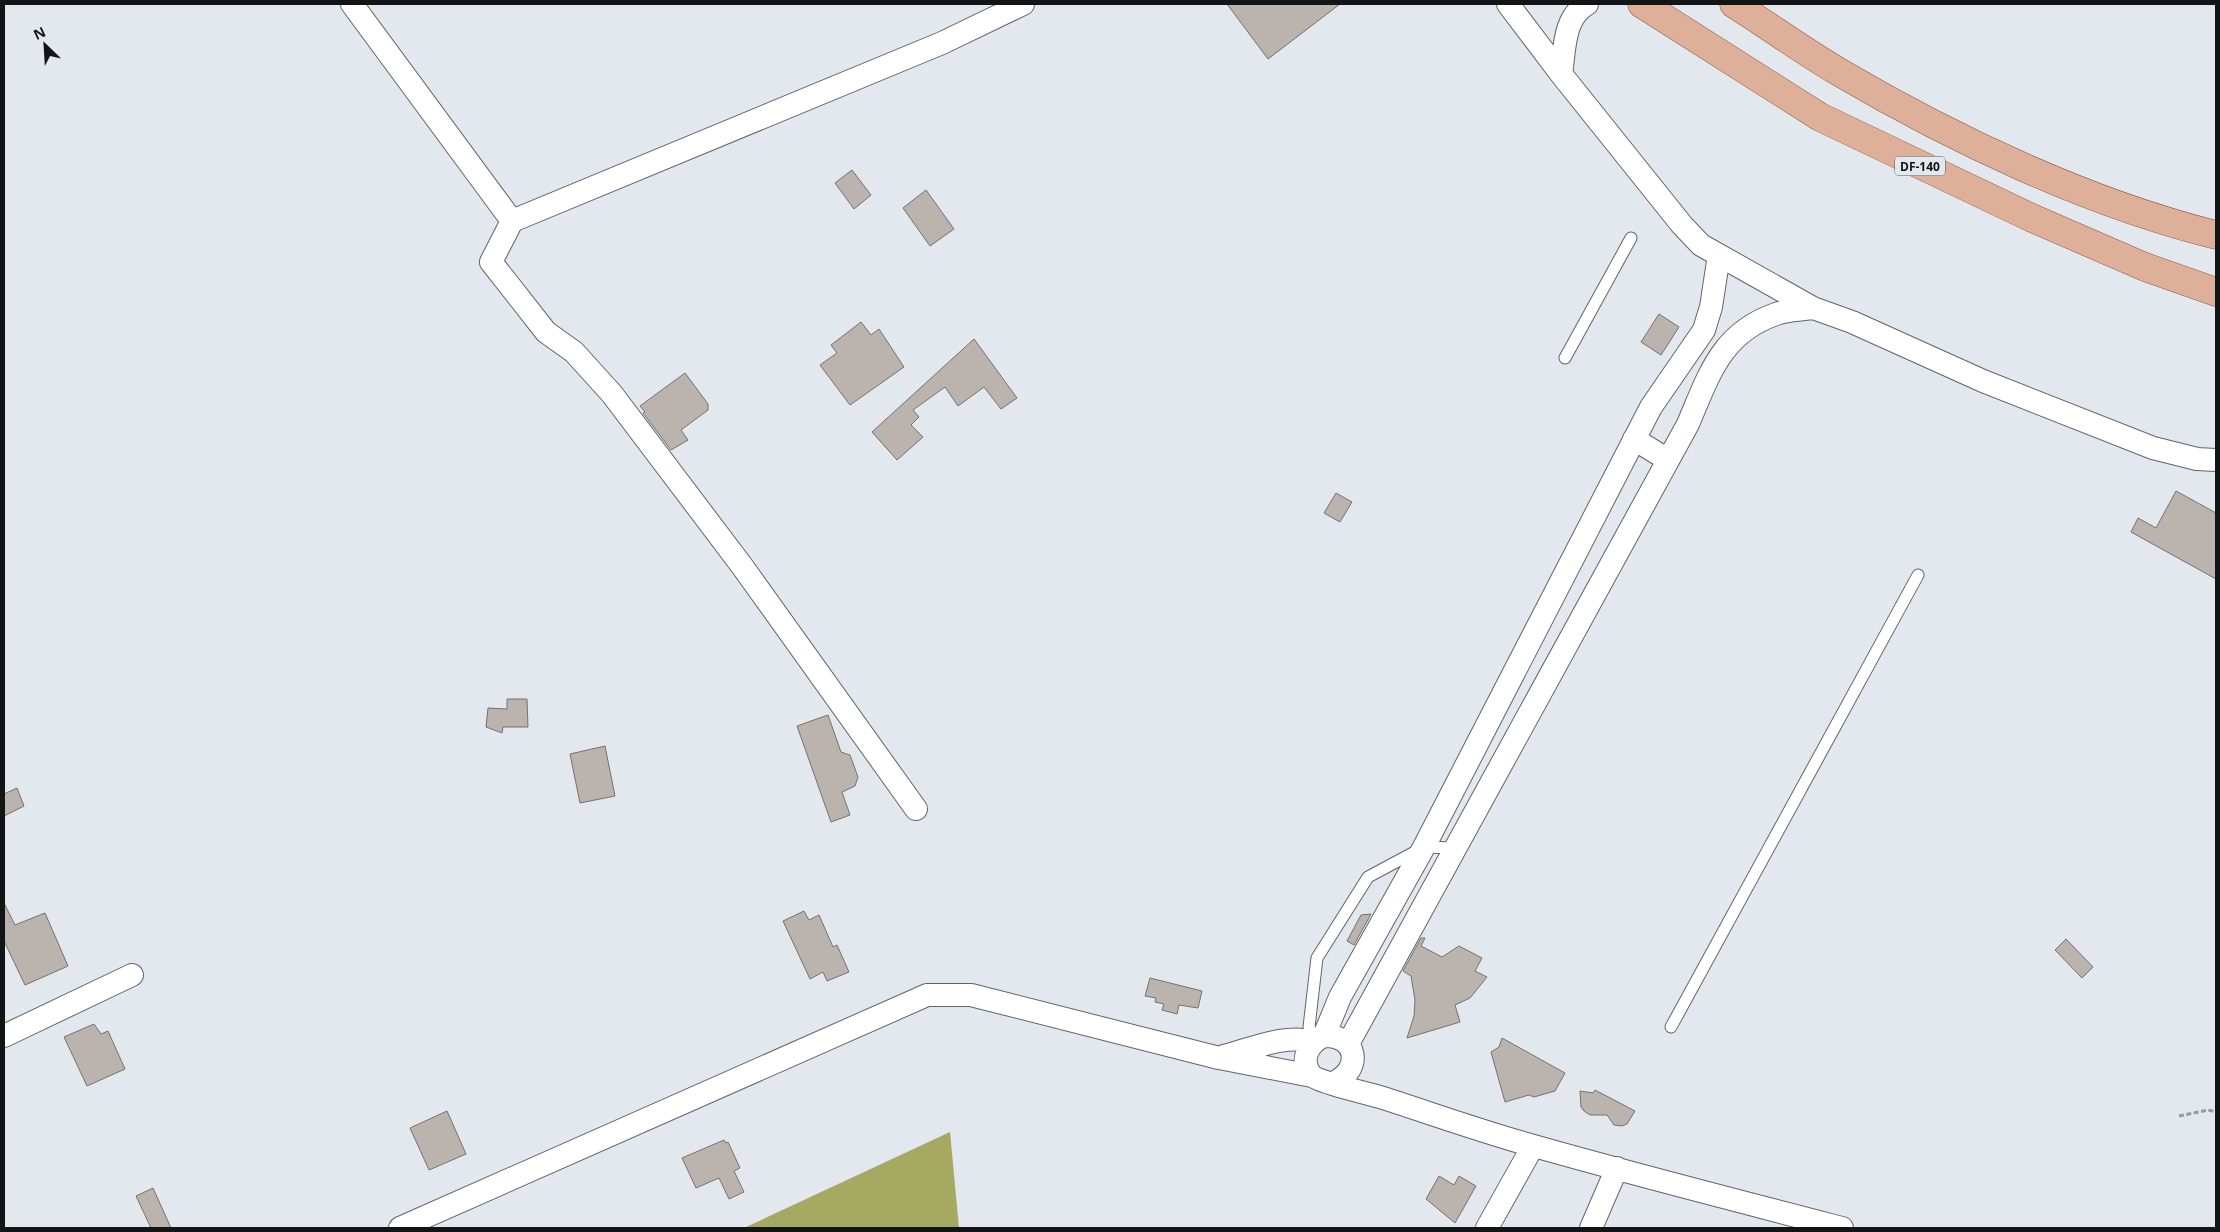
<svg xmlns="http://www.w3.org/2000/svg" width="2220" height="1232" viewBox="0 0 2220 1232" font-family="'Open Sans',sans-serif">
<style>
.forest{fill:#a5a961}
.building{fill:#bab3ae;stroke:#77716d}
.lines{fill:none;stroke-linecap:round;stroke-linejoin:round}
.lane-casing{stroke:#606469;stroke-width:13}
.street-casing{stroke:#606469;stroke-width:24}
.primary-casing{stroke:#8a583f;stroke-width:29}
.path{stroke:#979aa0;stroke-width:3;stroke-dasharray:5 2.5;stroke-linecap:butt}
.lane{stroke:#fff;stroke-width:11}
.street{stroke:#fff;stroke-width:22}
.primary{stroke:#dfb099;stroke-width:28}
.labels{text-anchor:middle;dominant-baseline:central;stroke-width:4;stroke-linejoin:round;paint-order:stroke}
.shield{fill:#e3e8ef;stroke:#515457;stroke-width:1}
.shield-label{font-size:12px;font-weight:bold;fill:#131416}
</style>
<rect width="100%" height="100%" fill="#e3e8ef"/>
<path class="forest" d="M950,1132L959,1228H744Z"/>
<path class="building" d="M1227,4H1340L1268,59Z
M852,170L871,195L854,209L835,183Z
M926,190L954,229L930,246L903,208Z
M1659,314L1679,327L1661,355L1641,342Z
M861,322L871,335L879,329L904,367L850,405L820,365L837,353L831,345Z
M974,339L1017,398L1001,409L984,387L958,406L945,387L913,410L919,417L911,425L923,437L897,460L872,432Z
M685,373L708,404V410L681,430L688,440L671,450L643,413L645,412L640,406Z
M2176,491L2216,513V579L2131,532L2138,518L2156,528Z
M1336,493L1352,502L1340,522L1324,513Z
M507,699H527L528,727H503L502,733L486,727L488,708L507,709Z
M828,715L841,752L850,755L858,777L855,786L842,792L850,815L831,822L797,726Z
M605,746L615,796L580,803L570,754Z
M17,788L24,806L4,816V794Z
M4,903L15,925L45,913L68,966L25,985L4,941Z
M804,911L809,920L819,915L833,947L837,945L849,972L827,981L823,972L810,979L783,921Z
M1371,914L1354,945L1347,941L1361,915Z
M1421,938H1425L1421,946L1442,957L1459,946L1482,958L1475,971L1487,977L1470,998L1455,1005L1460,1022L1407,1038L1414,1016L1415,1000L1411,976L1403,971Z
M2066,939L2093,967L2082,978L2055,950Z
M1150,978L1202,991L1198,1008L1179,1005L1177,1014L1162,1010L1164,1004L1155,1002L1156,998L1145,996Z
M94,1024L101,1034L108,1031L125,1069L87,1086L64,1037Z
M1502,1038L1565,1073L1555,1091L1534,1097L1529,1095L1505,1102L1491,1052L1499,1047Z
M1595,1090L1635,1111L1627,1124L1622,1126L1614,1125L1607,1115H1590L1584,1111L1581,1107L1580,1091L1593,1093Z
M447,1111L466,1154L429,1170L410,1128Z
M724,1140L726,1143L728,1142L740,1168L734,1171L744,1192L729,1199L719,1178L696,1188L682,1158Z
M1439,1176L1454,1185L1459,1176L1476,1186L1455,1223L1426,1199Z
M153,1188L171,1228H151L136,1196Z"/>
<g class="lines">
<defs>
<path id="lane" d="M1565,358L1631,238
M1671,1027L1918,575
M1316,1039L1309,1027L1317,958L1368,877L1424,847L1455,848"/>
<path id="street" d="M352,4L512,221L942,43L1023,4
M1508,4L1561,74L1682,225L1701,245L1813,308L1852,322L1983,381L2153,448L2197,459L2216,460
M1561,74C1565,49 1563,18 1587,4
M512,221L491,262L546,332L574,352L612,394L742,566L916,809
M1634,439L1668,460
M4,1036L132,975
M1324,1036L1340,997L1424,847L1651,407L1704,330L1711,307L1719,255
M1348,1044L1688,424C1709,375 1721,333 1776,314C1787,310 1801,310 1813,308
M1224,1056C1248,1050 1291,1032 1312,1043
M1333,1083C1363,1070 1358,1035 1324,1036C1309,1042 1299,1060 1311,1075C1318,1082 1370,1094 1383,1098C1433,1114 1483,1132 1534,1146C1636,1175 1739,1201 1842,1228
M400,1228L927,995H971L1219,1058L1312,1076
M1487,1228L1533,1146
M1591,1228L1617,1168"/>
<path id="primary" d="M1642,4L1820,117L2032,218L2145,267L2216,292
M1734,4C1769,26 1803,51 1839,72C1953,139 2088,203 2216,235"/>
</defs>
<use href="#lane" class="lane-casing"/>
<use href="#street" class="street-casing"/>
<use href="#primary" class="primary-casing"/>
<path class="path" d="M2179,1116L2208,1110L2216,1112"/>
<use href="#lane" class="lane"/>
<use href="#street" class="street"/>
<use href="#primary" class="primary"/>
</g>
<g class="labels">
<rect class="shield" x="1895" y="156.5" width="50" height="19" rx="4"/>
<g class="shield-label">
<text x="1920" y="166">DF-140</text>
</g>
</g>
<rect width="2220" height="1232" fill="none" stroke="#131416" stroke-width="10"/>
<g transform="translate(45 45) rotate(335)" stroke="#e3e8ef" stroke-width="4" paint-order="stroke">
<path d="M0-4L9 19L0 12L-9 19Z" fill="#131416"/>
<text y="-8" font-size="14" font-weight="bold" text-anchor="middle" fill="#131416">N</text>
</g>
</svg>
